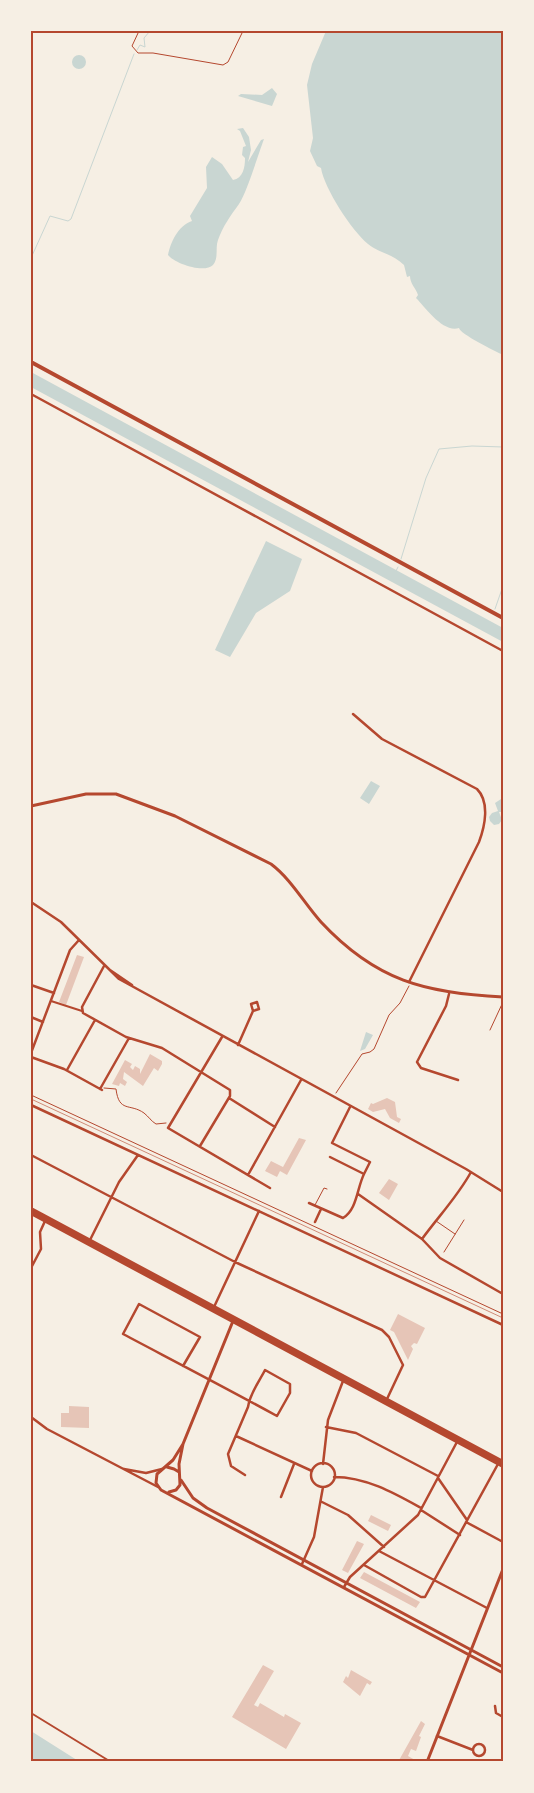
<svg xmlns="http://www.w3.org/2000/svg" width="534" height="1793" viewBox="0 0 534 1793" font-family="Overpass,sans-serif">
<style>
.water{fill:#c9d6d2}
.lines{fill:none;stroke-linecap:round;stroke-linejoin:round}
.stream{stroke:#c9d6d2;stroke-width:1}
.building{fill:#e6c5b7}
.path{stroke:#b5482f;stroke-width:1}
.service{stroke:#b5482f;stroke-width:1}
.pedestrian{stroke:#b5482f;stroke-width:2}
.minor{stroke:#b5482f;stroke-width:2.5}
.tertiary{stroke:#b5482f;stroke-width:3}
.secondary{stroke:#b5482f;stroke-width:4}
.primary{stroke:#b5482f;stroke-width:4}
.rail{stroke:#cf8b77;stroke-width:1}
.neatline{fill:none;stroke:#b5482f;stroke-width:2}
</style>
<rect width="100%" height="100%" fill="#f6efe4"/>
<path class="water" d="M326,31H503V355C495,351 460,334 459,328C443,333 426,308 416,298L418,295C416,288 410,284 410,276L407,277L404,265C393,254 379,253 368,244C352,231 324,188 321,168L317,166L310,151L313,138L307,85L312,64Z
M72 62a7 7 0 1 1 14 0a7 7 0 1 1-14 0Z
M272,88L277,94L272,106L238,96L241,94L262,95Z
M243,128L249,137L251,150L248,162L261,140L264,139C258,155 247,192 239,204C231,215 223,226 218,240C215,248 219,258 213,265C204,274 174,263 168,255C171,241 178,226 192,221L190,216L207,188L206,167L212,157L222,164L233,180C243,178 245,168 245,158L242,155L243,147L246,146L240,131L237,129Z
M31,372L503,628V642L31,387Z
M266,541L302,559L290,591L256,613L230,657L215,650Z
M371,781L380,786L369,804L360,798Z
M501,799L503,812H499L502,820L499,824L494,825L490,821L489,817L492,813L498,811L495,803Z
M366,1032L373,1035L365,1049L360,1051Z
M31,1731L80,1762H31Z"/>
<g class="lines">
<path class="stream" d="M137,50L140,45L145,47L144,38L150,31
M31,258L50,216L68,221L71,219L134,54
M401,559L426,478L439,449L472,446L503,447
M396,571L398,567
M495,609L503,586"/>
</g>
<path class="building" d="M77,955L84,957L66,1005L59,1002Z
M150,1054L162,1061V1064L158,1071L154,1068L143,1086L124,1072L123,1079L127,1082L125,1086L120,1083L119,1086L112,1084L125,1060L132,1064L130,1067L133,1070L135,1066L140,1069V1074Z
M387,1098L395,1102L397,1117L401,1119L399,1123L390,1118L385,1109L373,1112L368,1109L371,1103L373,1104Z
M299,1138L306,1140L287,1175L280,1171L277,1177L265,1171L271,1161L283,1167Z
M389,1179L398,1184L389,1200L379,1193Z
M398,1314L425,1328L417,1344L414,1343L411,1346L413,1349L408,1360L394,1332L390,1330Z
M69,1406L89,1407V1428L61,1427V1413H69Z
M371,1515L391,1525L388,1531L368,1521Z
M357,1541L364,1544L348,1573L342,1570Z
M364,1572L420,1602L416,1608L360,1578Z
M263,1665L274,1671L254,1705L258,1707L260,1703L284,1717L285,1714L301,1723L286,1749L232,1717Z
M351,1670L372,1682L370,1685L367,1683L360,1696L343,1682L346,1676L348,1678Z
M421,1721L425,1724L419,1736L421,1737L416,1751L411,1749L408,1756L415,1760L414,1762H398Z"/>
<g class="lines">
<path class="path" d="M139,31L132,46L138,53H153L223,65L228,62L243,31
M104,1088L116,1089C119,1113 130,1103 144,1113C149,1117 151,1121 156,1124L166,1123
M336,1093L362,1054L370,1052L374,1049L389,1015L400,1003L409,986
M31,1095L503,1314"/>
<path class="service" d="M490,1030L503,1002
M315,1205L324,1188L327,1189
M436,1221L455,1234
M444,1252L464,1220"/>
<path class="pedestrian" d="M51,1001L82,1011
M31,1713L111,1762"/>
<path class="minor" d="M31,394L503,651
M353,714L382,739L477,789C490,802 485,826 479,842L409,982
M31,902L61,922L119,979L466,1169L503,1192
M104,966L82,1007L83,1013L126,1037L162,1048L230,1090V1096L200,1146
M110,970L132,985
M31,985L54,993
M449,994L446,1006L417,1062L421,1068L458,1080
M31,1017L43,1022
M222,1037L168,1128L270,1188
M238,1045L253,1011L259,1009L257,1002L251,1004L253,1011
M31,1053L70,950L79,940
M31,1057L64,1069L102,1090
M67,1070L95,1020
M100,1089L129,1038
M229,1098L275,1127
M31,1105L503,1325
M350,1107L332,1143L370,1162L364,1174
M31,1155L235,1262L382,1330L389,1337L403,1365L387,1399
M248,1175L301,1080
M358,1194L422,1239L440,1258L503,1294
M309,1203L343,1218C357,1210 357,1188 364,1174L330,1157
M315,1222L321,1209
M422,1239C438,1217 458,1196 471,1172
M90,1240L119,1182L138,1155
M31,1268L41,1249L40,1232L45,1221
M214,1307L259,1211
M183,1366L200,1337L139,1304L123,1334C174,1361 226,1388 277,1416L290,1393V1384L265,1370C259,1382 250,1393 248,1407L228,1454L231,1466L245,1475
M31,1417L47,1429L158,1487
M326,1427L356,1433L438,1476
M236,1436L312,1471
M311 1475a12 12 0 1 1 24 0a12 12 0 1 1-24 0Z
M323,1464L328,1420L343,1381
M124,1469L146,1473L162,1469
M334,1477C366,1477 394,1493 421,1508
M438,1478L467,1520
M281,1497L294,1464
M322,1502L348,1515L384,1547
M421,1510L460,1535
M466,1522L503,1542
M379,1551L487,1608
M302,1564L314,1537L323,1487
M364,1565L421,1597H425L498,1464
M344,1587L350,1577L418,1515L458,1440
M495,1706L496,1713L503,1717
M437,1736L473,1750
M473 1750a6 6 0 1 1 12 0a6 6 0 1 1-12 0Z"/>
<path class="tertiary" d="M31,806L86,794H116L175,816L271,864C291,879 304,903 321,922C376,981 425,993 503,997
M183,1444L173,1460L157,1474L156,1483L161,1490L503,1673
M167,1467L174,1469L179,1472
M181,1480L193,1498L207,1508L503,1667
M169,1492L176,1490L180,1485L179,1464L183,1444L233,1321
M427,1762L503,1569"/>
<path class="secondary" d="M31,1209L503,1462
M31,1213L503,1466"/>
<path class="primary" d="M31,362L503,618"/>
<path class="rail" d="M31,1099L503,1318"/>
</g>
<rect width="534" height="1793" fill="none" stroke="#f6efe4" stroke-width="65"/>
<rect x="32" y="32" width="470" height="1728" class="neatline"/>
</svg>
